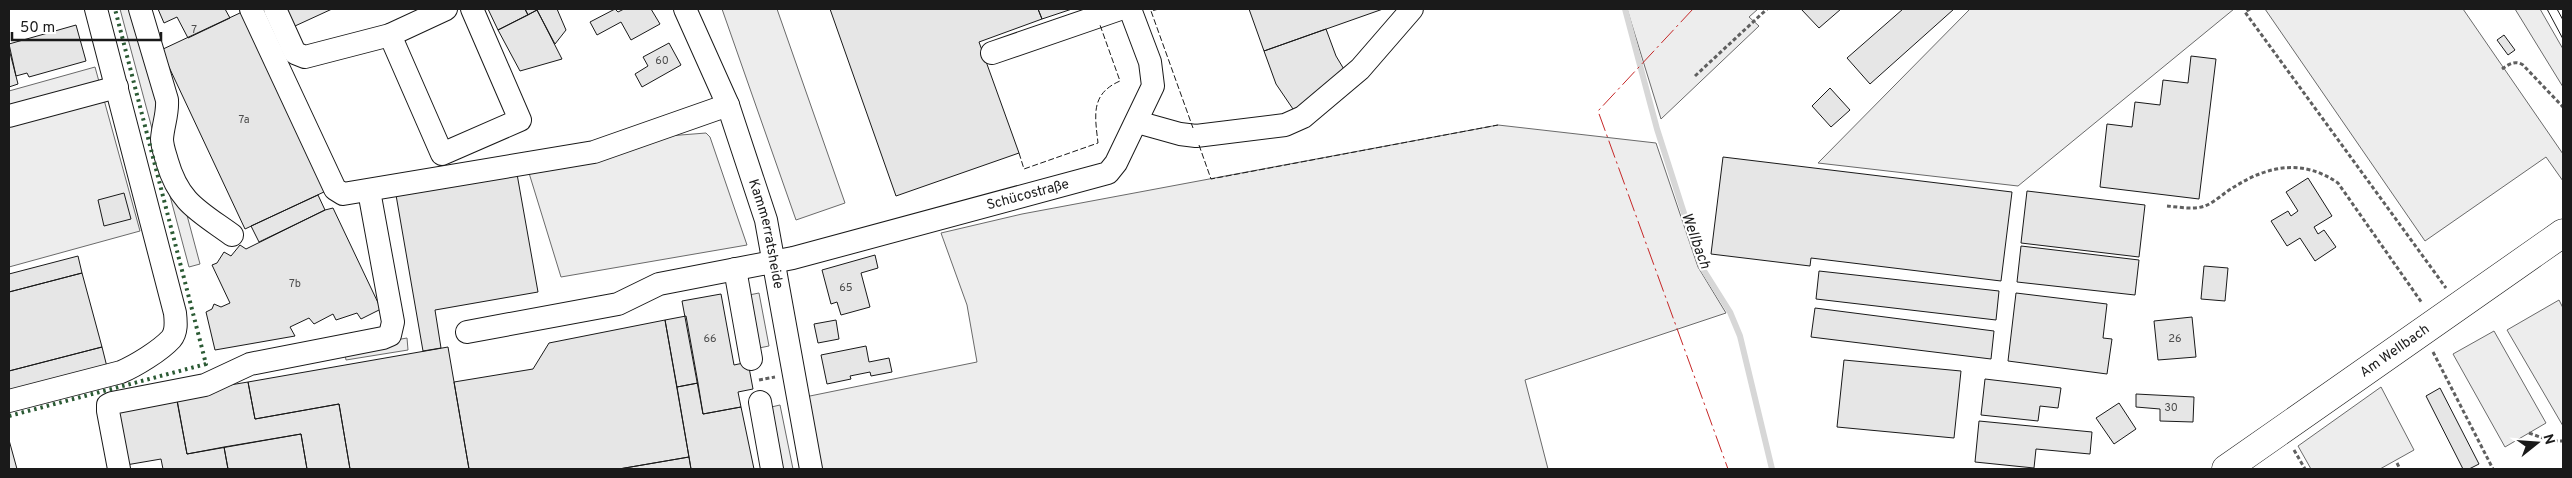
<svg xmlns="http://www.w3.org/2000/svg" width="2572" height="478" viewBox="0 0 2572 478" font-family="Overpass,sans-serif">
<style>
.built{fill:#ededed;stroke:#6a6a6a}
.lines{fill:none;stroke-linecap:round;stroke-linejoin:round}
.stream{stroke:#d7d7d7;stroke-width:6}
.building{fill:#e6e6e6;stroke:#1a1a1a}
.minor-casing{stroke:#1a1a1a;stroke-width:24}
.major-casing{stroke:#1a1a1a;stroke-width:29}
.path{stroke:#5f5f5f;stroke-width:3;stroke-dasharray:4 2.5;stroke-linecap:butt}
.minor{stroke:#fff;stroke-width:22}
.major{stroke:#fff;stroke-width:28}
.tram{stroke:#1a1a1a;stroke-width:1}
.hedge{stroke:#2b5a34;stroke-width:4;stroke-dasharray:2.5 4;stroke-linecap:butt}
.fence{stroke:#1a1a1a;stroke-width:1;stroke-dasharray:6 2.5;stroke-linecap:butt}
.power{stroke:#c62828;stroke-width:1;stroke-dasharray:18 4 2.5 4;stroke-linecap:butt}
.labels{text-anchor:middle;dominant-baseline:central;stroke-width:4;stroke-linejoin:round;paint-order:stroke}
.number-label{font-size:11px;fill:#4d4d4d}
.street-label{font-size:14px;fill:#1a1a1a;stroke:#fff}
.water-label{font-size:15px;font-style:italic;fill:#1a1a1a;stroke:#fff}
</style>
<rect width="100%" height="100%" fill="#fff"/>
<path class="built" d="M120,9H132L200,264L189,267Z
M722,9H777L845,203L796,220Z
M1627,9H1758L1749,17L1759,26L1661,119Z
M1970,9H2234L2018,186L1818,163Z
M2265,9H2463L2563,154V181L2546,157L2425,241Z
M2515,9H2540L2563,49V87Z
M95,67L140,231L9,267V91Z
M1498,125L1656,143L1698,267L1726,313L1525,380L1548,469H820L805,397L977,362L967,305L941,233L1022,214Z
M706,133L710,137L747,245L561,277L529,173L668,136Z
M759,293L769,346L754,349L744,296Z
M2559,300L2563,308V426L2507,330Z
M2494,331L2546,423L2505,447L2453,354Z
M407,338L408,350L346,360L344,349Z
M2381,387L2414,450L2380,469H2311L2298,446Z
M780,405L793,469H779L767,408Z"/>
<g class="lines">
<path class="stream" d="M1625,9L1657,129L1701,266L1730,312L1740,336L1772,469"/>
</g>
<path class="building" d="M158,9H225L230,18L188,38L177,17L164,23Z
M286,9H332L295,26Z
M488,9H525L528,15L498,30Z
M525,9H557L566,30L555,44L537,10L528,15Z
M615,9L618,12L624,9H651L660,24L631,40L621,22L597,35L590,22Z
M830,9H1038L1042,19L979,42L1019,153L896,196Z
M1038,9H1072L1042,19Z
M1249,9H1383L1264,51Z
M1801,9H1841L1819,28Z
M1903,9H1954L1870,84L1847,58Z
M537,10L562,59L520,71L498,30Z
M242,12L326,191L245,229L161,50Z
M76,25L86,61L29,77L27,73L16,76L9,44Z
M1326,29L1336,56L1345,71L1295,112L1276,84L1264,51Z
M2504,35L2515,50L2508,55L2497,40Z
M669,43L681,65L642,87L635,74L648,66L643,57Z
M9,49L18,84L9,87Z
M2191,56L2216,59L2199,199L2100,187L2107,124L2132,127L2135,102L2160,105L2163,80L2188,83Z
M1830,88L1850,110L1831,127L1812,106Z
M1723,157L2012,192L2001,281L1811,258L1810,266L1711,254Z
M517,174L538,292L435,310L441,348L423,351L396,195Z
M2308,178L2332,216L2314,227L2318,234L2324,230L2336,247L2315,261L2300,238L2287,246L2271,221L2288,211L2291,216L2298,211L2286,192Z
M2027,191L2145,205L2139,257L2021,243Z
M124,193L131,219L104,226L98,200Z
M318,195L325,210L259,242L251,226Z
M333,208L381,309L361,319L357,313L336,320L333,314L314,324L309,318L290,327L295,336L215,350L206,312L212,309L214,304L221,307L230,303L212,265L217,263L224,252L231,256L240,245L246,249L325,210Z
M2021,246L2139,260L2135,295L2017,282Z
M875,255L878,268L861,273L870,307L841,315L837,302L831,304L822,270Z
M78,256L82,273L9,292V274Z
M2204,266L2228,268L2225,301L2201,299Z
M1819,271L1999,291L1996,320L1816,299Z
M82,273L102,347L9,371V292Z
M2016,293L2107,304L2103,338L2112,339L2107,374L2008,361Z
M721,294L734,365L748,362L753,389L738,392L741,407L703,414L682,301Z
M1815,308L1994,331L1991,359L1811,337Z
M686,316L698,383L677,387L665,320Z
M2192,317L2196,357L2158,360L2154,321Z
M665,320L689,457L619,469H469L454,382L533,369L549,343Z
M836,320L839,339L818,343L814,324Z
M866,346L869,362L889,358L892,372L871,376L870,372L850,376L851,379L827,384L821,355Z
M102,347L107,367L9,393V371Z
M448,347L469,469H350L339,404L255,419L248,382Z
M1844,360L1961,371L1954,438L1837,427Z
M1985,379L2061,388L2058,408L2040,406L2038,421L1981,415Z
M248,382L255,419L339,404L350,469H307L301,434L187,454L176,394Z
M698,383L703,414L741,407L754,469H691L677,387Z
M2440,388L2479,464L2469,469H2463L2426,396Z
M2136,394L2194,397L2193,422L2160,421V409L2136,407Z
M177,401L187,454L224,447L228,469H163L161,459L126,465L117,411Z
M2119,403L2136,429L2114,444L2096,418Z
M1979,421L2092,432L2090,454L2036,449L2034,468L1975,462Z
M301,434L307,469H228L224,447Z
M9,440L17,469H9Z
M689,457L691,469H619Z"/>
<g class="lines">
<defs>
<g id="minor">
<path d="M140,9L167,100C168,114 163,125 162,139C162,146 165,154 167,161C179,203 199,211 232,235"/>
<path d="M251,9L335,189L343,194L594,152L728,105"/>
<path d="M275,9L295,53L305,57L390,35L446,9"/>
<path id="s1" d="M685,9L728,105L766,220L811,469"/>
<path d="M390,35L442,154L520,120L472,9"/>
<path d="M992,53L1120,9"/>
<path d="M9,116L117,87"/>
<path d="M1137,122L1180,134L1196,136L1285,125L1303,117L1360,69L1412,9"/>
<path d="M735,269L751,359"/>
<path id="s2" d="M467,332L618,304L659,284L793,258L1108,173L1116,163L1153,86L1150,62L1130,9"/>
<path d="M9,401L121,372C135,366 160,351 171,339C177,332 176,322 175,313L96,9"/>
<path d="M760,402L772,469"/>
<path d="M119,469L108,411V405L112,403L205,385L250,364L383,338L390,335L393,322L369,191"/>
</g>
<g id="major">
<path id="s3" d="M2226,469L2563,233"/>
</g>
</defs>
<use href="#minor" class="minor-casing"/>
<use href="#major" class="major-casing"/>
<path class="path" d="M2250,9L2245,12L2446,288
M2502,69C2509,64 2515,60 2523,65L2563,107
M1695,76L1767,9
M2167,206C2179,207 2193,210 2205,206C2215,202 2225,192 2234,187C2269,165 2303,159 2338,183L2422,303
M2433,352L2493,469
M759,380L775,377
M2529,433L2551,441H2563
M2294,450L2305,469
M2397,463L2400,469"/>
<use href="#minor" class="minor"/>
<use href="#major" class="major"/>
<path class="tram" d="M2547,9L2563,39
M2557,9L2563,20"/>
<path class="hedge" d="M9,416L206,364L115,9"/>
<path class="fence" d="M1159,9L1151,11L1193,128
M1199,145L1211,179L1498,125
M1019,153L1024,169L1098,143C1095,116 1090,94 1120,81L1100,25"/>
<path class="power" d="M1693,9L1598,111L1728,469"/>
</g>
<g class="labels">
<g class="number-label">
<text x="194" y="30">7</text>
<text x="662" y="61">60</text>
<text x="244" y="120">7a</text>
<text x="295" y="284">7b</text>
<text x="846" y="288">65</text>
<text x="710" y="339">66</text>
<text x="2175" y="339">26</text>
<text x="2171" y="408">30</text>
</g>
<g class="street-label">
<text stroke="none"><textPath href="#s2" startOffset="579">Schücostraße</textPath></text>
<text stroke="none"><textPath href="#s1" startOffset="240">Kammerratsheide</textPath></text>
<text stroke="none"><textPath href="#s3" startOffset="206">Am Wellbach</textPath></text>
</g>
<g class="water-label">
<text transform="translate(1695 241) rotate(70)">Wellbach</text>
</g>
</g>
<rect width="2572" height="478" fill="none" stroke="#1a1a1a" stroke-width="20"/>
<g transform="translate(2537 443) rotate(73)" stroke="#ffffff" stroke-width="4" paint-order="stroke">
<path d="M0-4L9 19L0 12L-9 19Z" fill="#1a1a1a"/>
<text y="-8" font-size="14" font-weight="bold" text-anchor="middle" fill="#1a1a1a">N</text>
</g>
<path d="M12 32v8h149v-8" fill="none" stroke="#1a1a1a" stroke-width="2.5"/>
<text x="20" y="32" font-size="15" fill="#1a1a1a" stroke="#ffffff" stroke-width="4" paint-order="stroke">50 m</text>
</svg>
